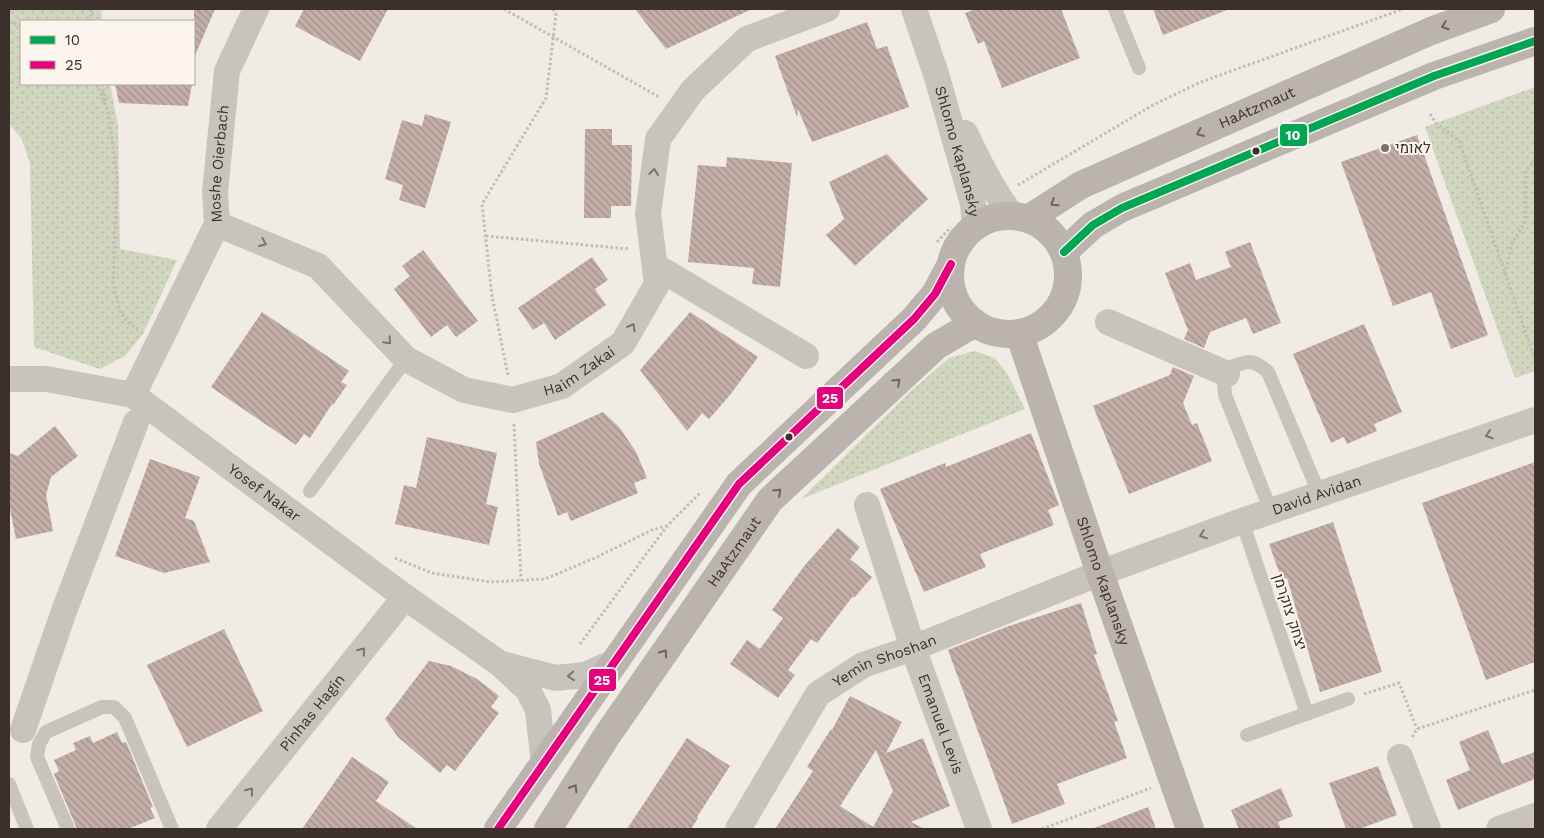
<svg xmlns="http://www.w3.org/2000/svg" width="1544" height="838" viewBox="0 0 1544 838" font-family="'Work Sans',Heebo,sans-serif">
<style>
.grass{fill:url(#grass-dots)}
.building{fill:url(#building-back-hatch);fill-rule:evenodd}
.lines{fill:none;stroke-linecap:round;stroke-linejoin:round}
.path{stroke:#c2bbb6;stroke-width:3;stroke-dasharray:2.5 2.5;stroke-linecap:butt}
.lane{stroke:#c9c3be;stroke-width:14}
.street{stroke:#c9c3be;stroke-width:26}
.secondary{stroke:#bab3ae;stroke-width:28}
.bus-1-casing{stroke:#fbf5ee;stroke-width:11}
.bus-2-casing{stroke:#fbf5ee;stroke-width:11}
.bus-1{stroke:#00a651;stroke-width:8}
.bus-2{stroke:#e5007d;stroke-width:8}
.oneway{stroke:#6e645f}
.oneway2{stroke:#7b726d}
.poi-dot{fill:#7a716c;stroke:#fbf5ee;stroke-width:2}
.bus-dot{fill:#3b302b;stroke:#fbf5ee;stroke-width:2}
.labels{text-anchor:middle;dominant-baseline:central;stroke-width:4;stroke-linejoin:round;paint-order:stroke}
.street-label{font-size:15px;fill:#3b302b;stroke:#fbf5ee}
.poi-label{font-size:15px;fill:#3b302b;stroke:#fbf5ee;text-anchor:start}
.line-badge{stroke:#fbf5ee;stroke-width:2}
.badge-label{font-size:14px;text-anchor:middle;font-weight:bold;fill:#fff}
</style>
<defs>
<pattern id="grass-dots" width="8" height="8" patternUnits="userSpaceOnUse" patternTransform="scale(1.25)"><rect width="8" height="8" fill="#d1d6bf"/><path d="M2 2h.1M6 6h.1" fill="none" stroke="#b4b8a4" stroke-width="1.8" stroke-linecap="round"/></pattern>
<pattern id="building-back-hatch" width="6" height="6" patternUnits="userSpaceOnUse" patternTransform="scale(1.25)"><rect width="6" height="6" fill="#c3afa7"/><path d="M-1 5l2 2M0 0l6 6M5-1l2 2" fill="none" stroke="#a08f88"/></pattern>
</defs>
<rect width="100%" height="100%" fill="#f0ebe5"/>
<path class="grass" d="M9,9H101L102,21H21V84H110L118,125L120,249L177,260L143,334L125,356L100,369L34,347L30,164L22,139L9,124Z
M1535,87V371L1515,378L1425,127Z
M974,351L995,358L1008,375L1025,409L801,499L911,391L949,358Z"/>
<path class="building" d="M194,9H215L194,58Z
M304,9H388L360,61L295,26Z
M635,9H752L666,49Z
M976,9H1061L1080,58L1002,88L984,41L978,44L965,13Z
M1153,9H1226L1227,10L1163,35Z
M867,22L877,49L887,46L909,107L812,142L798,109L797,117L775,56Z
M115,84H192L188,106L119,103Z
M425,114L451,122L425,208L399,200L403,185L385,179L402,120L422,126Z
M585,129H612V145H632L631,206H611V218H584Z
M1417,135L1488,335L1451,349L1431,292L1393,306L1341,162Z
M887,154L928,199L855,266L826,235L844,219L829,182Z
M727,157L792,163L780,287L752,284L754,268L688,262L698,165L726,167Z
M1250,242L1281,323L1253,334L1246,318L1210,332L1204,348L1184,339L1188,330L1165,273L1190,263L1196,280L1231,267L1225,252Z
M423,250L478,321L456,337L447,325L431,337L394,289L410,276L402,266Z
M592,257L608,280L595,289L606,305L555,340L544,323L533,330L518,308Z
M262,312L349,371L341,382L347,385L333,405L332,404L310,438L304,434L296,445L211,387Z
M690,312L758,357L730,395L709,419L702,413L687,431L640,370Z
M1364,324L1402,412L1374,424L1377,431L1347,444L1344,437L1331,443L1293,354Z
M1173,367L1194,376L1183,403L1192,425L1197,423L1212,461L1129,494L1093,406L1170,375Z
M603,412L620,428L636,452L647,478L634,483L638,493L571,521L567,512L558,516L539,464L536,442Z
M55,426L78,456L51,477L46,495L53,531L16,539L9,504V453L18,456Z
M1031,433L1059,505L1048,510L1054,525L980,554L986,567L924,592L880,489L945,463L946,467Z
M427,437L497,453L486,504L498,507L489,545L395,524L404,485L416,488Z
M150,459L200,477L185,518L194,521L210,562L164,573L115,556Z
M1535,462V662L1486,680L1422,503Z
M1333,522L1382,672L1320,692L1287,578L1282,580L1269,544Z
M838,528L860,547L850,559L872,577L854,598L853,596L817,643L811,639L788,670L795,675L778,698L730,664L747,640L760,649L783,618L772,610L805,565Z
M1081,603L1097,654L1094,655L1118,721L1114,722L1127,758L1057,784L1065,804L1012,824L948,650L1009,626Z
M224,629L263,711L187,747L147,665Z
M429,661L451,666L477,679L499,696L491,707L499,713L455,771L447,765L440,773L398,737L385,719Z
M850,696L902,722L886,753L923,738L950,806L911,822L925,829H775L813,771L807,767L831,729L832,730ZM876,750L893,791L873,827L840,806Z
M1488,730L1502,764L1535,752V779L1458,810L1446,780L1470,770L1459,742Z
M117,732L122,743L126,742L153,807L150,808L155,818L128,829H77L54,774L59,771L54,760L76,750L73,743L90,736L93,743Z
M687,738L730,766L697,817L698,818L691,829H627Z
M352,757L389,782L376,801L417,829H302Z
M1378,766L1397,815L1359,829H1346L1329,783Z
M1281,788L1293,816L1278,822L1281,829H1239L1231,810Z
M1148,807L1156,829H1094V828Z"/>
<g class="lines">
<path class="path" d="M91,9V21
M504,9L659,97
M9,22L21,25
M97,84L108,111L117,176L113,283L120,312L129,323L139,331
M102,84L106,103
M1430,114L1436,123L1459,141L1535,359
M1018,185L1153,105L1201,82L1403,9
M486,236L630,249
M937,242L951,227
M1505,274L1512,243L1525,222L1526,170L1535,160
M508,375L492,296L482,204L546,98L556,15L553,9
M514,424L521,580
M395,558L432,573L491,582L545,579L597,557L652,530L666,526
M580,644L667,526L701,492
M1364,694L1399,683L1417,729
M1412,737L1417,729L1535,690
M1042,829L1151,788"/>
<path class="lane" d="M1115,9L1139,68
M310,491L406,359
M1271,511L1225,395L1224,382L1231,367C1249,360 1253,359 1268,372L1319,493
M1242,521L1307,714
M1247,735L1348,699
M9,784L27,829
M68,829L37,757L39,744L46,732L102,707H114L125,718L172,829"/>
<g class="street">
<path id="s1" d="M914,9L937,77L973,204L975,226"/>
<path d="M965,133C979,162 993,191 1013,216"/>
<path id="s2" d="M217,224L318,266L406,359L464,390L513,400L562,386L623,343L657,284L648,214L658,139L693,90L747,39L827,9"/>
<path d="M662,270L806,356"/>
<path d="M1108,322L1227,374"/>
<path id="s3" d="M9,379H47L133,395L405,597L499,663L528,690L538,710L544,764"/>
<path id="s4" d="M133,395L217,224L215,192L227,71L256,9"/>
<path id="s5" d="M867,505L913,648L979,829"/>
<path d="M502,664L556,678L585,675L617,661"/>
<path d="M23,730L64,611L136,422"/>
<path d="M1400,757L1428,829"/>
<path id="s6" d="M219,829L405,597"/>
<path id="s7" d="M738,829L818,694L863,665L913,648L1100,573L1242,521L1535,420"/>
<path d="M1499,829L1535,816"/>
</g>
<g class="secondary">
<circle cx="1009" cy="275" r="59"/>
<path id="s8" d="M1028,219L1081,185L1431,31L1491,9"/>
<path d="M1064,252L1093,225L1122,208L1434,76L1535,41"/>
<path id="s9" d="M1019,333L1100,573L1190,829"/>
<path d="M498,829L739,484L914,319L935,294L951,264"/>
<path id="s10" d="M548,829L606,737L770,500L936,346L975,323"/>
</g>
<defs>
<path id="bus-1" d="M1064,252L1093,225L1122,208L1434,76L1535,41"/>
<path id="bus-2" d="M498,829L739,484L914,319L935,294L951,264"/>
</defs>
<use href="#bus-1" class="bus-1-casing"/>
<use href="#bus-2" class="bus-2-casing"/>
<use href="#bus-1" class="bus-1"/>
<use href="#bus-2" class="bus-2"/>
</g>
<defs><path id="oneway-chevron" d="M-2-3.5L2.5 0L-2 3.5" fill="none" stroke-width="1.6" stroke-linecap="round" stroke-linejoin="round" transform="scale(1.25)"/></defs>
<g class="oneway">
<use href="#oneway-chevron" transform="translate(1445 26) rotate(160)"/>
<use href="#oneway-chevron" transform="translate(1200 133) rotate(156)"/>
<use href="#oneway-chevron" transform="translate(1054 203) rotate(147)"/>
<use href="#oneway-chevron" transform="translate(897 382) rotate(-43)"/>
<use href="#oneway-chevron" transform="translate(778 492) rotate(-43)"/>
<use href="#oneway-chevron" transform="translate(664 653) rotate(-55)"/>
<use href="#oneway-chevron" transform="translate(574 788) rotate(-58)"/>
</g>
<g class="oneway2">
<use href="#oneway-chevron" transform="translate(654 172) rotate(-83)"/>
<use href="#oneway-chevron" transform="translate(263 243) rotate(23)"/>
<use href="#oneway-chevron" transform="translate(632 327) rotate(-60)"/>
<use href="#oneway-chevron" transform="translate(388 341) rotate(47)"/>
<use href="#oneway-chevron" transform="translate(1489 435) rotate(161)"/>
<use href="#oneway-chevron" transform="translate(1203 535) rotate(160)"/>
<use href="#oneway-chevron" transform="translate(362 651) rotate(-51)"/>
<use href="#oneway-chevron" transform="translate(571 676) rotate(175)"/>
<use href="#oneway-chevron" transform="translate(250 791) rotate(-51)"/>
</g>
<circle class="poi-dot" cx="1385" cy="148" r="5"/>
<g class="bus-dot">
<circle cx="1256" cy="151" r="4.5"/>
<circle cx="789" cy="437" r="4.5"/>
</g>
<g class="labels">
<g class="street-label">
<text stroke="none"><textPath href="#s8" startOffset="255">HaAtzmaut</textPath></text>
<text stroke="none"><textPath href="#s1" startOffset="149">Shlomo Kaplansky</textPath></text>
<text stroke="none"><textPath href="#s4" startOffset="251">Moshe Oierbach</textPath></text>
<text stroke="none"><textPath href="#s2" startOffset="426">Haim Zakai</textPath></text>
<text stroke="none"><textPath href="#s3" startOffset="289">Yosef Nakar</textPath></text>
<text stroke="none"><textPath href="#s7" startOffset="695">David Avidan</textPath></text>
<text stroke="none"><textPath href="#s10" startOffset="334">HaAtzmaut</textPath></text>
<text stroke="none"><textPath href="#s9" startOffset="262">Shlomo Kaplansky</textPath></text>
<text transform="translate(1290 612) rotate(72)">יצחק צוקרמן</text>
<text stroke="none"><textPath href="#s7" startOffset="232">Yemin Shoshan</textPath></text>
<text stroke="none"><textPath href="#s6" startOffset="149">Pinhas Hagin</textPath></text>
<text stroke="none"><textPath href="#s5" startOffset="231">Emanuel Levis</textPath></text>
</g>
<g class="poi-label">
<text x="1395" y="148">לאומי</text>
</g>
</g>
<g class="line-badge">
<rect x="1279" y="123" width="29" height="24" rx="5" fill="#00a651"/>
<rect x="816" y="386" width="28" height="24" rx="5" fill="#e5007d"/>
<rect x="588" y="668" width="29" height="24" rx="5" fill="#e5007d"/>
</g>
<g class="badge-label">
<text x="1293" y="140">10</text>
<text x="830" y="403">25</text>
<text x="602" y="685">25</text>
</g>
<rect width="1544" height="838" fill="none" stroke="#3b302b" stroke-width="20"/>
<rect x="20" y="20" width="175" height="65" fill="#fbf5ee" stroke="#aea6a0"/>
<rect x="30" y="36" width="25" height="8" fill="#00a651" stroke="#aea6a0"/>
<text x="65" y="45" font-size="15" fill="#3b302b">10</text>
<rect x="30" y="61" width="25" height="8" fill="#e5007d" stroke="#aea6a0"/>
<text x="65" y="70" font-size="15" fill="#3b302b">25</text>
</svg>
